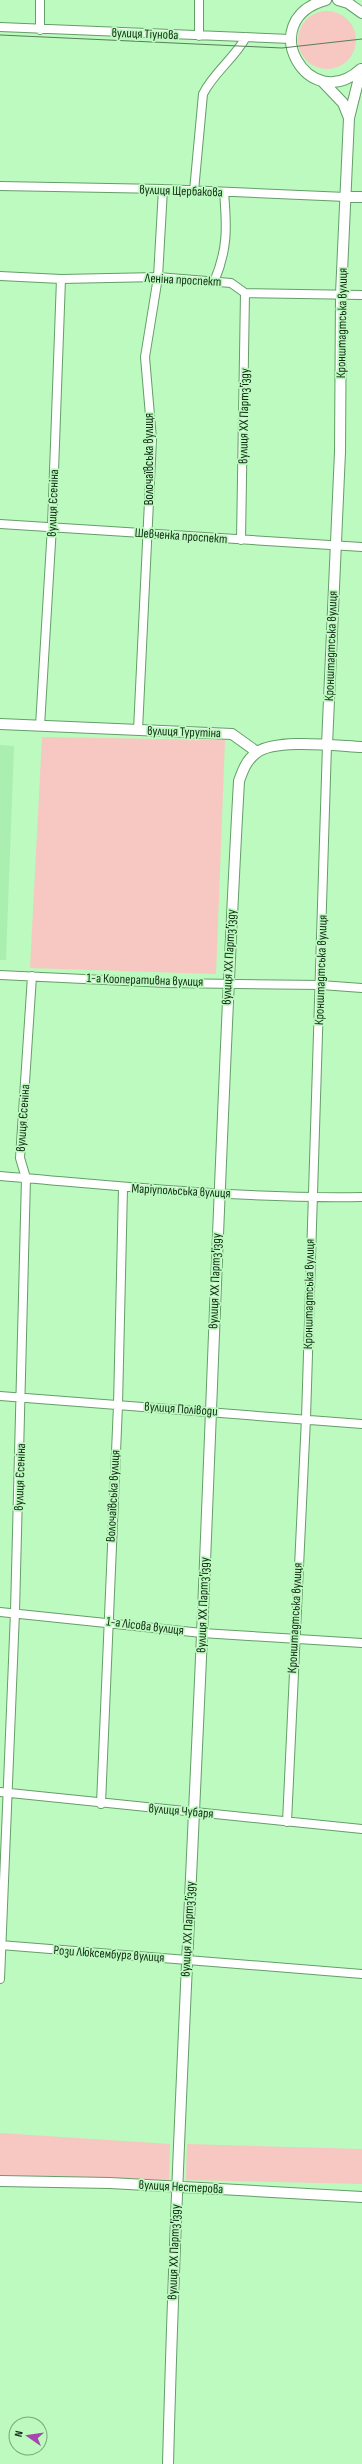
<svg xmlns="http://www.w3.org/2000/svg" width="362" height="2464" viewBox="0 0 362 2464" font-family="'Sofia Sans Condensed',sans-serif">
<style>
.built{fill:#abefb0}
.green{fill:#f7c7c1}
.lines{fill:none;stroke-linecap:round;stroke-linejoin:round}
.minor-casing{stroke:#649e68;stroke-width:10}
.tertiary-casing{stroke:#649e68;stroke-width:12}
.minor{stroke:#fff;stroke-width:8}
.tertiary{stroke:#fff;stroke-width:10}
.tram{stroke:#577e59;stroke-width:1}
.labels{text-anchor:middle;dominant-baseline:central;stroke-width:3.5;stroke-linejoin:round;paint-order:stroke}
.street-label{font-size:13px;fill:#132b15;stroke:#bcfabf}
</style>
<rect width="100%" height="100%" fill="#bcfabf"/>
<path class="built" d="M0,745L14,746L6,960H0Z"/>
<path class="green" d="M298 40a29 29 0 1 1 58 0a29 29 0 1 1-58 0Z
M42,737L225,740L216,974L30,968Z
M0,2133L170,2144L169,2181L0,2176Z
M187,2144L362,2149V2184L186,2180Z"/>
<g class="lines">
<defs>
<path id="minor" d="M0,27L291,39
M40,30V0
M199,36V0
M0,186L163,189L346,197
M194,191L203,94C214,72 234,59 246,37
M0,276L61,279L158,277L231,283L245,293L362,295
M214,282C228,249 227,227 224,192
M0,524L362,547
M241,540L245,293
M40,726L52,526L61,279
M138,730L152,439L145,357L158,277L163,189
M0,975L167,983L321,985L362,988
M0,1176C121,1186 241,1199 362,1197
M0,1396L362,1424
M0,1612L202,1633L362,1643
M0,1792L362,1829
M101,1804L118,1405L123,1188
M287,1822L306,1418L327,745
M0,1945L362,1974
M0,1979L15,1612L26,1178L20,1158L32,976"/>
<path id="tertiary" d="M326,0C253,20 309,117 361,69
M338,0L348,3L362,13
M322,81L343,103L349,118
M346,197H362
M0,724L232,734L257,752
M327,745L340,452L341,294L349,118L361,70
M0,2181L110,2183L362,2197
M168,2464C175,2188 190,1912 202,1635C214,1350 223,1066 239,781C243,770 246,761 256,753C275,738 338,746 362,747"/>
</defs>
<use href="#minor" class="minor-casing"/>
<use href="#tertiary" class="tertiary-casing"/>
<use href="#minor" class="minor"/>
<use href="#tertiary" class="tertiary"/>
<path class="tram" d="M0,35L282,48L362,39"/>
</g>
<g class="labels">
<g class="street-label">
<text transform="translate(145 34) rotate(2)">вулиця Тіунова</text>
<text transform="translate(181 191) rotate(2)">вулиця Щербакова</text>
<text transform="translate(183 280) rotate(3)">Леніна проспект</text>
<text transform="translate(342 323) rotate(-89)">Кронштадтська вулиця</text>
<text transform="translate(244 416) rotate(-89)">вулиця XX Партз'їзду</text>
<text transform="translate(149 459) rotate(-90)">Волочаївська вулиця</text>
<text transform="translate(53 503) rotate(-88)">вулиця Єсеніна</text>
<text transform="translate(181 536) rotate(4)">Шевченка проспект</text>
<text transform="translate(331 646) rotate(-88)">Кронштадтська вулиця</text>
<text transform="translate(184 732) rotate(2)">вулиця Турутіна</text>
<text transform="translate(229 957) rotate(-87)">вулиця XX Партз'їзду</text>
<text transform="translate(321 970) rotate(-88)">Кронштадтська вулиця</text>
<text transform="translate(145 980) rotate(2)">1-а Кооперативна вулиця</text>
<text transform="translate(23 1118) rotate(-86)">вулиця Єсеніна</text>
<text transform="translate(181 1191) rotate(3)">Маріупольська вулиця</text>
<text transform="translate(215 1281) rotate(-88)">вулиця XX Партз'їзду</text>
<text transform="translate(309 1294) rotate(-89)">Кронштадтська вулиця</text>
<text transform="translate(181 1409) rotate(4)">вулиця Поліводи</text>
<text transform="translate(20 1477) rotate(-88)">вулиця Єсеніна</text>
<text transform="translate(113 1496) rotate(-87)">Волочаївська вулиця</text>
<text transform="translate(203 1605) rotate(-88)">вулиця XX Партз'їзду</text>
<text transform="translate(295 1618) rotate(-87)">Кронштадтська вулиця</text>
<text transform="translate(145 1626) rotate(7)">1-а Лісова вулиця</text>
<text transform="translate(181 1811) rotate(5)">вулиця Чубаря</text>
<text transform="translate(188 1929) rotate(-87)">вулиця XX Партз'їзду</text>
<text transform="translate(109 1954) rotate(4)">Рози Люксембург вулиця</text>
<text transform="translate(181 2187) rotate(3)">вулиця Нестерова</text>
<text transform="translate(174 2252) rotate(-88)">вулиця XX Партз'їзду</text>
</g>
</g>
<g transform="translate(28 2436) rotate(283)"><circle r="19" fill="#bcfabf" stroke="#78a77b"/>
<path d="M0-3L7 15L0 10L-7 15Z" fill="#a946ad"/>
<text y="-6" font-size="11" font-weight="bold" text-anchor="middle" fill="#132b15">N</text>
</g>
</svg>
